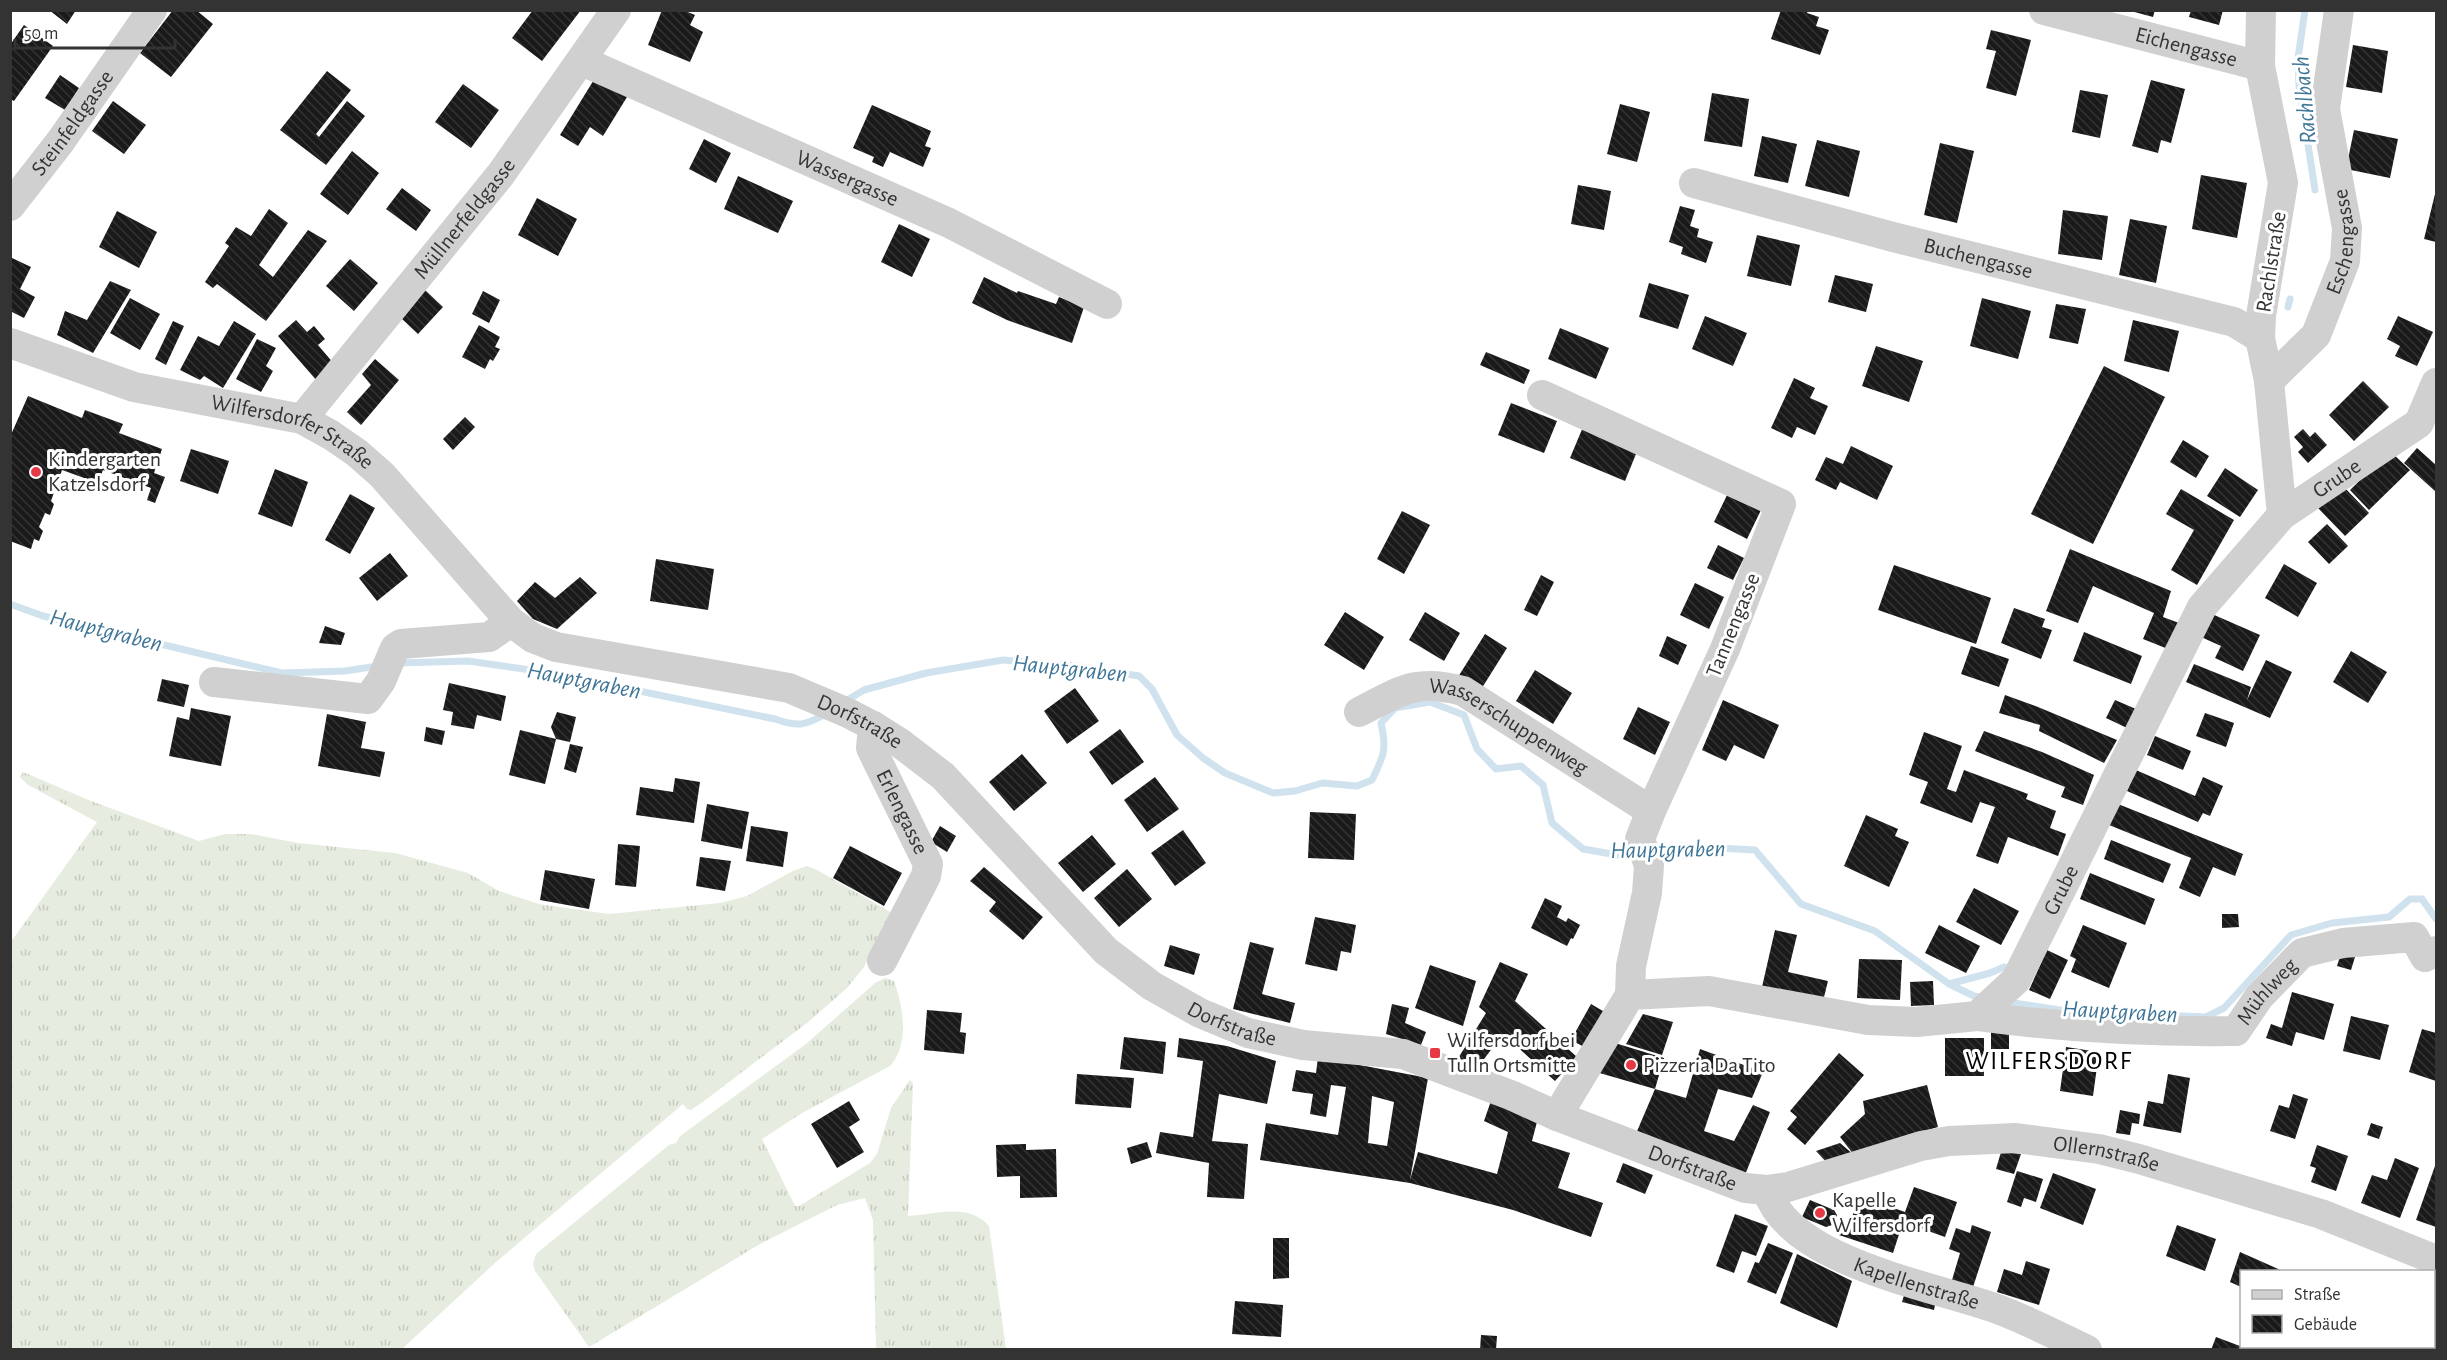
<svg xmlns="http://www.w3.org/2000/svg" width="2447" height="1360" viewBox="0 0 2447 1360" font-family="'Alegreya Sans',sans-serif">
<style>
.grass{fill:url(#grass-tufts)}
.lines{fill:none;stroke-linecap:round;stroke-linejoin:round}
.stream{stroke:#cfe2ee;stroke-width:7}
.building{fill:url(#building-back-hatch);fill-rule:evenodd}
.minor{stroke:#d0d0d0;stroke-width:30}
.poi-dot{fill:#e63946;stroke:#fff;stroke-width:2}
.labels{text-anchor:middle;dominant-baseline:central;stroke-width:6;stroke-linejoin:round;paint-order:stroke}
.street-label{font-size:22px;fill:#333;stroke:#fff}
.poi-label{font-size:22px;fill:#333;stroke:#fff;text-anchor:start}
.water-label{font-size:24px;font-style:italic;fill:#3f7597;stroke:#fff}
.quarter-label{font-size:26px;letter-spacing:1.5px;fill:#000;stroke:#fff}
</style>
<defs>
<pattern id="grass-tufts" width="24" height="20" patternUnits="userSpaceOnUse" patternTransform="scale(1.5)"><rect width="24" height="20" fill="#e6ecdf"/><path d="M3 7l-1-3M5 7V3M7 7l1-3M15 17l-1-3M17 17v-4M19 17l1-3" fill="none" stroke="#c6cbc0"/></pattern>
<pattern id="building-back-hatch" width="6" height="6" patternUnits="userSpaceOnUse" patternTransform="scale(1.5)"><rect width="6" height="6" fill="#1a1a1a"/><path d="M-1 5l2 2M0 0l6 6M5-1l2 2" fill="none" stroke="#333"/></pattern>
</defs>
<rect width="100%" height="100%" fill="#fff"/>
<path class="grass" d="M23,772L91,801L199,841L225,834H251L298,843L395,853L468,873L499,891L539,904L609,914L720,903L747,896L793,871L807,866L817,870L892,913L864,967L847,988L807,1023L704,1101L691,1110L687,1109L683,1104L496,1262L402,1349L11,1350V938L13,939L97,822L28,785L20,777Z
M885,978L894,981C903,1006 910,1045 890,1066L802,1113L762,1139L795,1206H799L870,1163L877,1154L891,1108L910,1080L913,1083L908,1216C935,1215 968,1202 989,1226L1006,1349H876L873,1220L865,1198L837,1205L760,1244L589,1347L535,1271L533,1264L536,1254L669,1145L676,1143L680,1136L806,1044L875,983Z"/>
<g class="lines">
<path class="stream" d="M2305,10L2298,58L2299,86L2315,190
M2288,307L2290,299
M10,604L43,616L282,673L345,671L378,666
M398,663L468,661L552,673L775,719C798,727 805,726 827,713
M844,702L864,690L926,673L1003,660L1075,666L1139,676L1152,689L1177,735L1203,758L1225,773L1273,793L1295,791L1322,783L1357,786L1372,780C1384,755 1387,750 1381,723L1395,708L1430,702L1464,715L1477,749L1496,769L1521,766L1543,785L1552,823L1583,849L1623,856L1636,854
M1653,851L1681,846L1755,850L1801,904L1875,931L1949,984L1974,996L1984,998
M1949,984L1990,973L2004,967
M2007,1002L2067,1011
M2090,1012L2206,1017L2224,1008L2291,935L2332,923L2389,917L2410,899H2422L2436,919"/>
</g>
<path class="building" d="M49,10H76L67,24Z
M173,10H196L213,24L171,77L140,53Z
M533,10H581L542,61L512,38Z
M662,10H683L695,15L690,25L703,32L690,62L648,45Z
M1781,10H1808L1807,13L1819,17L1816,26L1829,30L1820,55L1771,39Z
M2127,10H2155L2153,17Z
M2191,10H2223L2219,25L2189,17Z
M24,25L53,46L14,101L10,99V45Z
M1991,30L2031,40L2016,96L1986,88L1996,51L1986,49Z
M2353,45L2388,51L2382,93L2346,87Z
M327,71L351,90L316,134L319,137L347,101L365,116L326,165L280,130Z
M60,75L79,88L65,110L45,98Z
M595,78L627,97L603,136L590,127L578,146L560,135Z
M2151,80L2185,89L2171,143L2161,140L2158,153L2132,146Z
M463,84L499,110L471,148L435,122Z
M2080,90L2108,95L2100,138L2072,132Z
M1712,93L1749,99L1742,147L1704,141Z
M113,101L146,125L124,154L92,131Z
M1620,104L1650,112L1637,162L1607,154Z
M872,105L931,131L925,146L931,148L923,167L890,152L883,167L872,162L874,157L853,148Z
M2354,130L2398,139L2390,178L2346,169Z
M1762,136L1797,144L1788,183L1754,176Z
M704,139L731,153L716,183L689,169Z
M1817,140L1860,151L1849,197L1805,186Z
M1940,143L1974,151L1957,223L1924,215Z
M352,151L379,173L348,215L320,194Z
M2201,175L2247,183L2237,238L2192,229Z
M738,176L793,201L778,233L724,209Z
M1578,185L1611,191L1604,230L1571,224Z
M402,188L431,210L416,231L386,209Z
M2435,194L2436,195V242L2424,239Z
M537,198L577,219L558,256L518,235Z
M1680,206L1695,210L1690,226L1699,229L1697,237L1713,242L1706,263L1681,254L1683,247L1669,242Z
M269,209L288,223L259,265L273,277L308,230L327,241L266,321L217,284L213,288L205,282L229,246L225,243L236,227L251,236Z
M2063,210L2108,216L2102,260L2058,254Z
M117,211L157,232L139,268L99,247Z
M2130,219L2167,226L2156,283L2119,275Z
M899,224L930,239L912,277L881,262Z
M1757,235L1800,245L1791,286L1747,276Z
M10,257L31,267L20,289L35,297L24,318L10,311Z
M350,259L378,283L354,311L326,286Z
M1835,275L1873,284L1866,312L1828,302Z
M984,277L1017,293L1018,291L1056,304L1059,297L1084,307L1072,343L1007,320L972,303Z
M110,281L131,290L93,353L57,335L65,311L87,320Z
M1649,283L1689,295L1678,329L1639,317Z
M425,290L443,307L418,334L400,317Z
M483,291L500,300L489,323L472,314Z
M130,298L160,314L140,350L110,333Z
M1982,298L2031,311L2018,359L1970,346Z
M2056,304L2086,309L2078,344L2049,338Z
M1705,316L1747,333L1733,366L1692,349Z
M2398,316L2433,332L2417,366L2395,356L2400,346L2387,339Z
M296,320L307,332L314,326L325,339L318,345L335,365L317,381L278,336Z
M2133,320L2179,331L2169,372L2124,361Z
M173,321L184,326L166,365L155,359Z
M234,321L256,334L223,388L204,376L200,380L180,370L198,336L219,346Z
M479,325L500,337L495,347L500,349L493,361L490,359L485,369L462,357Z
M1560,328L1609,348L1596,379L1548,359Z
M257,339L276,348L266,366L273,371L261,392L236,379Z
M1876,346L1923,361L1909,402L1862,386Z
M1486,352L1530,370L1524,384L1480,365Z
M375,359L399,380L361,425L347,412L371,385L362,374Z
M2104,366L2165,397L2093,544L2031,514Z
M1794,378L1815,388L1810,398L1828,406L1815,435L1797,427L1792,438L1771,428Z
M2363,381L2389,407L2354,441L2329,415Z
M28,396L82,418L85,410L123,424L119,433L162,449L154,473L165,477L155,503L147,500L151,488L103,470L98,483L62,470L51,501L54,504L50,515L45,513L39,527L43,531L39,541L34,539L31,549L10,541V437Z
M1511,403L1557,421L1544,453L1498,435Z
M465,417L475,427L453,450L443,439Z
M1583,427L1638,449L1625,481L1570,458Z
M2303,429L2310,437L2315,432L2327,445L2308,463L2298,452L2303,447L2294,437Z
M2183,440L2209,456L2196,478L2170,462Z
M1851,446L1893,466L1877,500L1840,482L1836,490L1815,480L1826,457L1843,464Z
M2417,448L2436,465V492L2404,463Z
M191,449L229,461L218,494L180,481Z
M2390,451L2410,470L2369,510L2350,490Z
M2225,468L2258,490L2240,517L2207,496Z
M275,469L308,482L292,527L258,514Z
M2342,485L2369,513L2345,536L2318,508Z
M2181,489L2234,520L2197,585L2171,570L2194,530L2166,514Z
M1729,491L1762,508L1747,539L1714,522Z
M350,494L375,508L350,554L325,540Z
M1402,511L1430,525L1404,574L1377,559Z
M2327,524L2348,546L2329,564L2308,542Z
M1718,545L1744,558L1733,580L1707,568Z
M2070,549L2171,591L2163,617L2179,623L2168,649L2143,639L2154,613L2093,586L2078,623L2046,611Z
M390,553L408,576L377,601L359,578Z
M656,559L714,569L708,610L650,601Z
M2284,564L2317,583L2298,617L2265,598Z
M1894,565L1991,598L1976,644L1878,610Z
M1541,575L1554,582L1537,616L1524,610Z
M580,577L597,593L557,629L533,619L517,601L535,582L555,598Z
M1695,583L1724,597L1709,629L1680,615Z
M2014,608L2045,619L2042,627L2052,630L2041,659L2001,643Z
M1345,612L1384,637L1364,670L1324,645Z
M1425,612L1460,633L1444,661L1409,640Z
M2212,614L2260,635L2243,671L2215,658L2221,646L2201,637Z
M325,626L345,633L341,645L319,643Z
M2084,632L2142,656L2131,684L2073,661Z
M1485,634L1507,648L1480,691L1458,677Z
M1667,636L1687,645L1678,665L1659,656Z
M1971,646L2009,659L1999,687L1961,674Z
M2351,651L2387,672L2368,703L2333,682Z
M2266,660L2292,672L2270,718L2186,682L2194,664L2251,687L2247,700Z
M1535,670L1572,693L1553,724L1516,701Z
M162,679L189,685L184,707L157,701Z
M449,683L506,696L501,721L477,715L474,729L451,725L453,712L443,710Z
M1075,688L1099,721L1067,744L1044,711Z
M2005,695L2038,707L2117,740L2104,763L2039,731L2040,725L1999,713Z
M1723,700L1779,725L1764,759L1734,745L1726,761L1702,750Z
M2115,700L2136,709L2127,728L2106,718Z
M1638,707L1670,722L1655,755L1623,739Z
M191,708L231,716L221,766L169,756L177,717L189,720Z
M557,712L576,717L570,742L556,739L545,784L509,775L520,730L556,739L551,727Z
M2205,713L2234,723L2226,747L2196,736Z
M327,714L366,722L361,748L385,752L380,777L318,766Z
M426,727L445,731L442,745L424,741Z
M1120,729L1144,762L1112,785L1089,752Z
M1984,731L2042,752L2094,775L2083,805L2061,797L2065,787L1975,751Z
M1924,732L1962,746L1947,789L1956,792L1964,770L2028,794L2026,799L2056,811L2050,828L2066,834L2058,856L2008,837L1998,864L1976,856L1995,807L1980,802L1972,823L1920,803L1928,782L1909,775Z
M2155,736L2191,751L2183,770L2147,755Z
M570,744L583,747L576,773L564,769Z
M1022,754L1047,783L1014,811L989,782Z
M2136,770L2195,796L2203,777L2223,786L2210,816L2203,813L2198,822L2127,791Z
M1155,777L1179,809L1147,832L1124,800Z
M675,778L700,782L694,823L636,815L640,787L673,792Z
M707,804L749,812L742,849L701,841Z
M2118,804L2243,854L2235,876L2213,867L2200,897L2179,888L2191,858L2109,825Z
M1310,812L1356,814L1354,860L1308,858Z
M1866,815L1898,829L1895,836L1909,842L1889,887L1844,866Z
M751,826L788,832L783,867L746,861Z
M940,826L956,836L947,852L931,842Z
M1183,830L1206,863L1175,886L1151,853Z
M1092,835L1116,864L1083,892L1058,863Z
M2111,840L2171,864L2163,883L2104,859Z
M618,844L640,846L636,887L615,885Z
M850,846L902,873L884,906L833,878Z
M700,857L731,861L725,891L696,886Z
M984,867L1043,917L1023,940L989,911L996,902L970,881Z
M1127,869L1152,899L1119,927L1094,898Z
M545,870L595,879L589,909L540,900Z
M2090,873L2155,899L2145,925L2080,899Z
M1974,888L2019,911L2001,945L1956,922Z
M1545,898L1562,906L1557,917L1566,922L1568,918L1580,925L1573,939L1571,938L1567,946L1531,928Z
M2222,914H2238L2239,927L2222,928Z
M1315,917L1356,925L1351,953L1341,951L1337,971L1305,964Z
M1939,925L1980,946L1966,973L1925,953Z
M2083,925L2127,943L2109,988L2071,972L2076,959L2070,956Z
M1775,930L1797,935L1788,972L1828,981L1823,1001L1762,987Z
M1250,942L1274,948L1262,994L1295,1003L1290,1023L1233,1009Z
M1170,945L1200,954L1194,975L1164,966Z
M2047,950L2068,960L2050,999L2029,990Z
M2341,953L2355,957L2351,970L2337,966Z
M1859,959L1902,960L1900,1000L1857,998Z
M1500,962L1528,974L1515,1001L1577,1057L1555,1081L1503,1034L1478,1067L1457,1060L1486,1013L1479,1007Z
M1430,965L1476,981L1463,1026L1415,1008Z
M1933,981L1934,1005L1911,1006L1910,982Z
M2292,992L2334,1004L2324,1040L2296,1032L2292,1046L2266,1038L2271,1024L2282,1028Z
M1392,1004L1409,1008L1405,1023L1426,1032L1421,1045L1386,1034Z
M1591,1004L1608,1014L1588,1049L1571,1040Z
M927,1010L962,1013L960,1032L966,1033L964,1054L924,1050Z
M1643,1014L1673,1022L1662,1055L1626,1044Z
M2351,1016L2389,1025L2380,1060L2343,1051Z
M2422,1029L2436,1033V1081L2409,1072Z
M1991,1031L2009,1032V1049H1991Z
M1124,1037L1166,1042L1163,1074L1120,1069Z
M1179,1038L1227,1046L1276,1061L1267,1104L1219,1094L1212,1141L1248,1144L1244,1199L1207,1197L1209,1163L1156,1153L1160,1132L1193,1137L1203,1061L1177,1057Z
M1945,1038H1984V1076H1945Z
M1615,1043L1664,1058L1655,1089L1596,1072Z
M2066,1047L2099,1052L2093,1096L2060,1091Z
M1700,1049L1763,1072L1752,1098L1718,1089L1704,1131L1734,1141L1753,1105L1770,1112L1745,1175L1635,1136L1655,1089L1686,1098Z
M1839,1053L1864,1075L1805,1145L1787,1129L1797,1117L1790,1111Z
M1318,1057L1428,1078L1410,1180L1418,1152L1497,1174L1508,1132L1484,1121L1492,1098L1538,1118L1532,1141L1570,1153L1558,1188L1603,1203L1591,1237L1513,1210L1410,1183L1260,1160L1266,1123L1338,1135L1346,1087L1331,1085L1326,1117L1310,1114L1313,1094L1292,1091L1296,1070L1316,1073ZM1372,1096L1394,1102L1387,1146L1368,1143Z
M1077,1074L1134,1078L1131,1108L1075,1104Z
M2168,1074L2190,1078L2181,1133L2143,1126L2148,1101L2163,1104Z
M1927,1085L1938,1127L1878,1145L1854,1155L1828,1164L1816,1151L1840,1143L1854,1155L1840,1137L1865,1114L1863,1101Z
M2293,1094L2308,1099L2295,1139L2270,1131L2279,1105L2289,1108Z
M849,1101L860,1120L849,1127L864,1152L837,1168L811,1124Z
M2120,1110L2140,1114L2139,1124L2132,1123L2130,1135L2116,1133Z
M2371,1123L2383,1127L2379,1139L2367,1135Z
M1147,1142L1152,1157L1131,1164L1127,1148Z
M1026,1144V1150L1056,1149L1057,1197L1020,1198V1176L997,1177L996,1145Z
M2317,1145L2348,1156L2336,1191L2311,1182L2316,1168L2310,1166Z
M2001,1152L2021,1154L2014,1174L1996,1169Z
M2395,1158L2419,1168L2400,1218L2361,1203L2372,1175L2387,1180Z
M1623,1163L1653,1175L1645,1194L1616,1182Z
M2436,1163V1227L2416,1220Z
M2017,1171L2043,1179L2036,1202L2024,1198L2021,1207L2007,1202Z
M2053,1173L2096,1189L2083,1225L2040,1208Z
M1914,1187L1957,1202L1945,1237L1903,1222L1893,1253L1836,1234L1841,1220L1850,1223L1859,1196L1905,1212Z
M1810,1200L1834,1210L1837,1215L1838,1223L1826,1227L1802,1217Z
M1735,1214L1768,1226L1756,1256L1742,1251L1734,1273L1716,1266Z
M1972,1225L1991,1232L1973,1287L1952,1280L1960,1253L1949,1249L1956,1228L1970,1233Z
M2177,1225L2216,1239L2205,1271L2166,1256Z
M1273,1238H1289V1278L1273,1279Z
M1768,1243L1793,1253L1776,1294L1747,1282L1755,1262L1759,1263Z
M2240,1252L2285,1272H2242L2241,1287L2230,1282Z
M1797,1254L1852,1281L1837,1328L1780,1303Z
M2026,1261L2050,1269L2039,1305L1997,1292L2004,1269L2022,1275Z
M1905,1292L1936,1300L1934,1310L1902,1302Z
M1235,1301L1283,1305L1281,1337L1232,1334Z
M1481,1335L1497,1336L1496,1350H1480Z
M2216,1337L2248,1349V1350H2211Z"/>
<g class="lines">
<g class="minor">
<path id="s1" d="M2044,10L2260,66"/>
<path d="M2261,10L2260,66L2283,183L2261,316L2260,338L2269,381L2282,515"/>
<path id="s2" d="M582,61L949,223L1107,304"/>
<path id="s3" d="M1694,183L1893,237L2234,322L2260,338"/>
<path id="s4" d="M10,206L60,142L152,10"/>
<path id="s5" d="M10,343L134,387L302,419L331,435L357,453L382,475L511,622L533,638L556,647L789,688L848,713L873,726L900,743L943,776L1106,951L1152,986L1200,1013L1248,1033L1303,1045L1403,1054L1513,1096L1557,1116L1745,1188L1767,1190L1788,1187L1921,1146L1949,1141L2016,1138L2099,1149L2139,1159L2321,1214L2436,1260"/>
<path id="s6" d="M2269,381L2316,335L2345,261L2347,228L2325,109L2339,10"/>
<path d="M1542,395L1781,504L1725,649L1651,811L1640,839L1649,866L1647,893L1631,966L1630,995"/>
<path id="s7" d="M302,419L501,174L616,10"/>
<path d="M214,682L368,699L381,681L395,648L401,644L489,637L511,622"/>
<path id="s8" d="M1359,712C1400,691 1416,678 1463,691L1651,811"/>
<path id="s9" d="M873,726L871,748L928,864L926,876L882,961"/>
<path id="s10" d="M1977,1016C2064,1028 2149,1032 2236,1031L2259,997L2302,953L2343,943L2414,937L2425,957L2436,951"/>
<path id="s11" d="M1557,1116L1630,995L1709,991L1868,1020L1917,1022L1977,1016L2016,980L2202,607L2282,515L2419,423L2436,383"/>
<path id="s12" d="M1767,1190C1789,1263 1936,1286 2000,1310C2029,1321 2058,1336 2087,1350"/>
</g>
</g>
<g class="poi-dot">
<circle cx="36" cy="472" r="6"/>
<rect x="1429" y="1047" width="12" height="12" rx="3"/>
<circle cx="1631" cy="1065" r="6"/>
<circle cx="1820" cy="1213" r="6"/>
</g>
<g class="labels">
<g class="street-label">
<text stroke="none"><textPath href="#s1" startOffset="147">Eichengasse</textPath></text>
<text stroke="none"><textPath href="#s4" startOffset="104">Steinfeldgasse</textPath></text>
<text stroke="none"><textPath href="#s2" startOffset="290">Wassergasse</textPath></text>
<text stroke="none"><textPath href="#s7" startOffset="258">Müllnerfeldgasse</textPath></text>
<text stroke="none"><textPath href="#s6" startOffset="164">Eschengasse</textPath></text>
<text stroke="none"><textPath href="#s3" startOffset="294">Buchengasse</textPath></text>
<text transform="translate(2271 262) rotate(-81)">Rachlstraße</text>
<text stroke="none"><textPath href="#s5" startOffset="298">Wilfersdorfer Straße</textPath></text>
<text stroke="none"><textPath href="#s11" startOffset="1149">Grube</textPath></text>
<text transform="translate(1733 625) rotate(-68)">Tannengasse</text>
<text stroke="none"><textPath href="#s5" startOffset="963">Dorfstraße</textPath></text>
<text stroke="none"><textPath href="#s8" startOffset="166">Wasserschuppenweg</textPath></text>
<text stroke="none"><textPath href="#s9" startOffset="93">Erlengasse</textPath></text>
<text stroke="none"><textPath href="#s11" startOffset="645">Grube</textPath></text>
<text stroke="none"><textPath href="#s10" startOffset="310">Mühlweg</textPath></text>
<text stroke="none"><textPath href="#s5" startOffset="1449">Dorfstraße</textPath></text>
<text stroke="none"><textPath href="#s5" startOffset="2361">Ollernstraße</textPath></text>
<text stroke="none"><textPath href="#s5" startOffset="1935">Dorfstraße</textPath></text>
<text stroke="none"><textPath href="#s12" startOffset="183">Kapellenstraße</textPath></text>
</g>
<g class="poi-label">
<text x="48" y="459">Kindergarten<tspan x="48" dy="25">Katzelsdorf</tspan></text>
<text x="1447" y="1040">Wilfersdorf bei<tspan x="1447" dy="25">Tulln Ortsmitte</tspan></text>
<text x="1643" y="1065">Pizzeria Da Tito</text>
<text x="1832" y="1200">Kapelle<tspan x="1832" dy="25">Wilfersdorf</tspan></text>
</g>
<g class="water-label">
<text transform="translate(2305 100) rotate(-95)">Rachlbach</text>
<text transform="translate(106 631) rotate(14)">Hauptgraben</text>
<text transform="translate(1070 669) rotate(6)">Hauptgraben</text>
<text transform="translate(584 681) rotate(11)">Hauptgraben</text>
<text transform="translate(1668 850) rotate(-1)">Hauptgraben</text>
<text transform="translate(2120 1012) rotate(3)">Hauptgraben</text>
</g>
<g class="quarter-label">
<text x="2049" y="1061">WILFERSDORF</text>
</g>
</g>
<rect width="2447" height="1360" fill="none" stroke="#333333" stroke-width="24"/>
<rect x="2240" y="1270" width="195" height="78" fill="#ffffff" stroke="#adadad" stroke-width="1.5"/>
<rect x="2252" y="1290" width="30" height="9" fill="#d0d0d0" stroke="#adadad" stroke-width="1.5"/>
<text x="2294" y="1300" font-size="18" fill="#333333">Straße</text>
<rect x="2252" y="1315" width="30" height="18" fill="url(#building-back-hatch)" stroke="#adadad" stroke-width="1.5"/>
<text x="2294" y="1330" font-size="18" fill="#333333">Gebäude</text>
<path d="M15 39v9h160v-9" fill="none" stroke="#333333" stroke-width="3"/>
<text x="24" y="39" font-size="18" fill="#333333" stroke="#ffffff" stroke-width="4.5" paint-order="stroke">50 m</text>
</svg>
